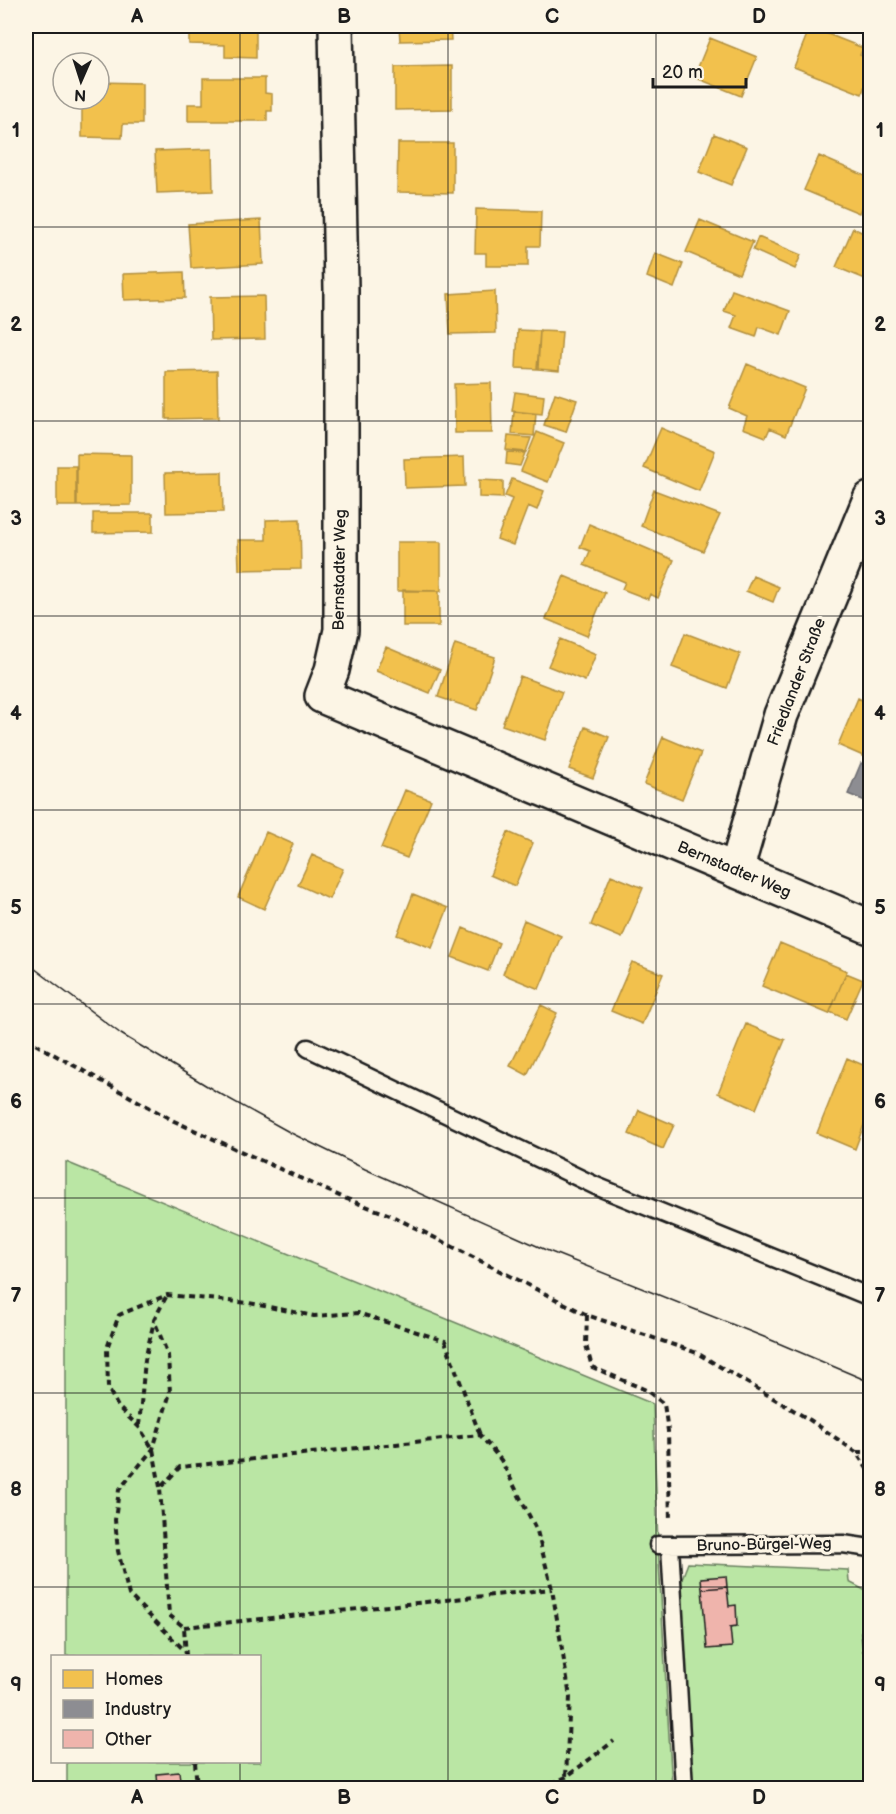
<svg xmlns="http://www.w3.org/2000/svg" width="896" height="1814" viewBox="0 0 896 1814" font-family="'Balsamiq Sans',sans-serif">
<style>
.green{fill:#bae6a4;stroke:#6b8160;stroke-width:1.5}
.homes{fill:#f2c14e;stroke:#b2903f;stroke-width:1.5}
.industry{fill:#8d8d92;stroke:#6b6b6f;stroke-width:1.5}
.building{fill:#efb4ac;stroke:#1c1c1c;stroke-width:1.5}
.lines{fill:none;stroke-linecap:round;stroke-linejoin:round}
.service-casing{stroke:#1c1c1c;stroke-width:21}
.minor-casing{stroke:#1c1c1c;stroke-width:38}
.path{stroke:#1c1c1c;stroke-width:4;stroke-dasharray:6 4.5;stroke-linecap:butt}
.service{stroke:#fcf5e5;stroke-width:16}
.minor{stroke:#fcf5e5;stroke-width:33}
.tram{stroke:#1c1c1c;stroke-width:1.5}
.grid{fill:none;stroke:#1c1c1c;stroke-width:1.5;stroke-opacity:0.55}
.labels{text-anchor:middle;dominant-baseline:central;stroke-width:6;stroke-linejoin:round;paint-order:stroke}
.street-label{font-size:16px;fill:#1c1c1c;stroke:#fcf5e5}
.neatline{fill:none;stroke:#1c1c1c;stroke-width:2}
.grid-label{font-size:20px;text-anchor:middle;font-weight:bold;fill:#1c1c1c}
</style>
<rect width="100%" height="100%" fill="#fcf5e5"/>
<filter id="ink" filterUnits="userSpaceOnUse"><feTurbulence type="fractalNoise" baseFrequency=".0167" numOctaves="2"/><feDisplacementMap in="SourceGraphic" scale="12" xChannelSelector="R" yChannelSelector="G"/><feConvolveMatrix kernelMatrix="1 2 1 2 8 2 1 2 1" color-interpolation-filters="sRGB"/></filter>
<g filter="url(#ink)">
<path class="green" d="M66,1162L653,1404L658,1545L672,1788H67V1762H260V1656H66Z
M688,1563L848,1570L849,1582L870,1593V1788H693L679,1586Z"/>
<path class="homes" d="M189,26H256V58L225,57V45L189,44Z
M399,26H450L451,40L400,41Z
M810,27L863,48L860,55L870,59V71L862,94L794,67Z
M710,38L757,57L741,96L694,77Z
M452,66V109L395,110V67Z
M203,78H265V93L272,94V111H267V121H188V104H203Z
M99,82L142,83V124H123L122,138L82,137V99H99Z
M714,134L747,147L731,185L699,172Z
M398,143H453V193L397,192Z
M212,149L213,191L157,193L155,151Z
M819,156L870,178V186L859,213L804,190Z
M476,209L541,211L540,246H528V266H486V253H475Z
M261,220L263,264L191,268L188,224Z
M700,220L753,242L739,274L686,252Z
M853,228L870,236V281L836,267Z
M758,237L801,255L795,269L753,250Z
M655,253L683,264L674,288L647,277Z
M184,272L185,298L124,300L123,274Z
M732,290L790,311L781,335L759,327L756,337L731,328L736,315L724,311Z
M495,291L496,333L450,334L448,294Z
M264,296L265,339L211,340L210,297Z
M518,330L540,331L537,369L516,368Z
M540,331L562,332L559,371L538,369Z
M747,364L805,388L786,435L770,428L766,437L743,428L747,416L729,408Z
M217,371L218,418L166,419V372Z
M491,383L492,433H455L454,384Z
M515,392L544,396L542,414L512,411Z
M555,393L577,400L566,432L544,425Z
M514,412L536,414L534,436L512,434Z
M661,428L715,451L699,491L644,468Z
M537,432L564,443L548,482L521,471Z
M508,436L531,438L526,452L506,450Z
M507,452L525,453L520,466L506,464Z
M77,454L131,455V505L77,506Z
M464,457L465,486L405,488L404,459Z
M57,466H76V506H57Z
M222,472L223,512L166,513L165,473Z
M512,479L544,491L537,510L528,506L513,545L497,539L512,499L505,496Z
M479,480L503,481V498L479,497Z
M654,490L720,515L703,551L641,526Z
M93,513H153V532L93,533Z
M300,519L301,569L239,570L238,540H266V520Z
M589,524L674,560L658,598L650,594L648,599L622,589L625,582L584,565L590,551L580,547Z
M397,542H441V591H397Z
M564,576L605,593L587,636L546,619Z
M753,576L779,587L773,602L746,591Z
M403,590L439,591V626H403Z
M685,633L740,654L727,688L672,667Z
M560,639L596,654L585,681L548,666Z
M455,644L495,657L477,710L438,697Z
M386,647L440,670L430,693L376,671Z
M520,676L562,692L545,740L502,725Z
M858,698L870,704V759L838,745Z
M585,727L609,737L593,778L569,769Z
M663,737L701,753L682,799L644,784Z
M405,790L431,800L407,858L381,848Z
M266,832L293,844L264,909L238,897Z
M508,832L533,843L515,886L490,875Z
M312,855L343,869L329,899L298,885Z
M611,875L643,888L622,938L591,925Z
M413,894L448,908L432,948L397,935Z
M524,920L561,936L539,989L503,974Z
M463,928L499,943L488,971L452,957Z
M780,943L847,971L829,1014L762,986Z
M632,962L663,974L642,1024L611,1011Z
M846,973L863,980L846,1019L830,1012Z
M541,1005L557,1013L527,1075L510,1066Z
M746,1024L785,1040L756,1109L718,1093Z
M847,1058L870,1068V1109L855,1149L817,1133Z
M639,1110L674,1125L663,1149L629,1134Z"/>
<path class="industry" d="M861,763L870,767V803L848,794Z"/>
<path class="building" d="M726,1576L727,1587L702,1589L701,1578Z
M727,1587L729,1606L736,1605L737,1626L730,1627L732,1647L707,1649L702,1589Z
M870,1631V1651H863L861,1632Z
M179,1772L181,1788H158L157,1774Z"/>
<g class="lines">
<defs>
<path id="service" d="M308,1048L596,1186L870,1297
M658,1545L843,1544L870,1548
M670,1546L684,1788"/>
<path id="minor" d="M336,26L341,289V630L332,670L322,696L870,927
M736,871L781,715L870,499"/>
</defs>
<use href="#service" class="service-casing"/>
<use href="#minor" class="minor-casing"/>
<path class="path" d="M26,1039L174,1121L344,1198L390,1215L587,1315L697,1353L810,1420L856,1452L870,1473
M166,1297L154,1320L168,1355L170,1393L153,1449L119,1490L115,1520L118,1551L129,1595L185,1651
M587,1315L586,1345L592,1367L646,1390L664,1404L668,1431L670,1521
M139,1426L145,1360L154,1321
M857,1452H870
M160,1487L153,1449L139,1427L118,1407L108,1388L107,1348L119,1315L167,1295L249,1303L314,1316L358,1313L445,1341L480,1435
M184,1627L552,1589
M186,1656L184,1627L169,1615L160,1488L180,1467L480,1435L501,1460L537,1531L552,1589L570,1697L566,1777
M195,1762L197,1788
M542,1788L566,1777L614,1741"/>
<use href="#service" class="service"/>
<use href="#minor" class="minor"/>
<path class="tram" d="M26,962L121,1034L217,1092L291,1133L365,1169L546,1250L764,1337L870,1382"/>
</g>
</g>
<path class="grid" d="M240,26V1656M448,26V1788M656,26V1788M26,227H870M26,421H870M26,616H870M26,810H870M26,1004H870M26,1198H870M26,1393H870M26,1587H870M240,1762V1788"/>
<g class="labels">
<g class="street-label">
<text transform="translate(340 570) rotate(-89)">Bernstadter Weg</text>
<text transform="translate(797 682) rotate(-69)">Friedlander Straße</text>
<text transform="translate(734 870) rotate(23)">Bernstadter Weg</text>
<text transform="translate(764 1545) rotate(-1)">Bruno-Bürgel-Weg</text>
</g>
</g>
<rect width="896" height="1814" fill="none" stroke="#fcf5e5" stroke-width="66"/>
<rect x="51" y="1655" width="210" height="108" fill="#fcf5e5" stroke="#a29e95" stroke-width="1.5"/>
<rect x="63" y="1670" width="30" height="18" fill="#f2c14e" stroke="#a29e95" stroke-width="1.5"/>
<text x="105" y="1685" font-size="18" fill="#1c1c1c">Homes</text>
<rect x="63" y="1700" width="30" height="18" fill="#8d8d92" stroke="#a29e95" stroke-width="1.5"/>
<text x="105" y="1715" font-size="18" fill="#1c1c1c">Industry</text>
<rect x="63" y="1730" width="30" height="18" fill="#efb4ac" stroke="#a29e95" stroke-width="1.5"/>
<text x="105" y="1745" font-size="18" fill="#1c1c1c">Other</text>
<g transform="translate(81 81) rotate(183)"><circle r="28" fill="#fcf5e5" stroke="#a29e95" stroke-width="1.5"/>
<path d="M0-4.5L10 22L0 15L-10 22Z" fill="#1c1c1c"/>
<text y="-9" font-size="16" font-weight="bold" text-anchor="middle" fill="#1c1c1c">N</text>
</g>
<path d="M653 78v9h93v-9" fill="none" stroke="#1c1c1c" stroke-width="3"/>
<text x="662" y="78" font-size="18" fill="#1c1c1c" stroke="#fcf5e5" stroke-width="4.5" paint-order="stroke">20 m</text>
<rect x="33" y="33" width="830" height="1748" class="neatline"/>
<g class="grid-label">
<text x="137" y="23">A</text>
<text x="344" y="23">B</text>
<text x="552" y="23">C</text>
<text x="759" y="23">D</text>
<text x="16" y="137">1</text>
<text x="880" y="137">1</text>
<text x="16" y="331">2</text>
<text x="880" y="331">2</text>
<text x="16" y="525">3</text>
<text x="880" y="525">3</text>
<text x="16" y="720">4</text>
<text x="880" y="720">4</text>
<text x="16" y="914">5</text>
<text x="880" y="914">5</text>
<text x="16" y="1108">6</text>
<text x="880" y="1108">6</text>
<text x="16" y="1302">7</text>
<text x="880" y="1302">7</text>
<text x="16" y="1496">8</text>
<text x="880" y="1496">8</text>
<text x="16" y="1691">9</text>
<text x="880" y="1691">9</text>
<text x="137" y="1804">A</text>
<text x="344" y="1804">B</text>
<text x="552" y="1804">C</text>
<text x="759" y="1804">D</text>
</g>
</svg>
